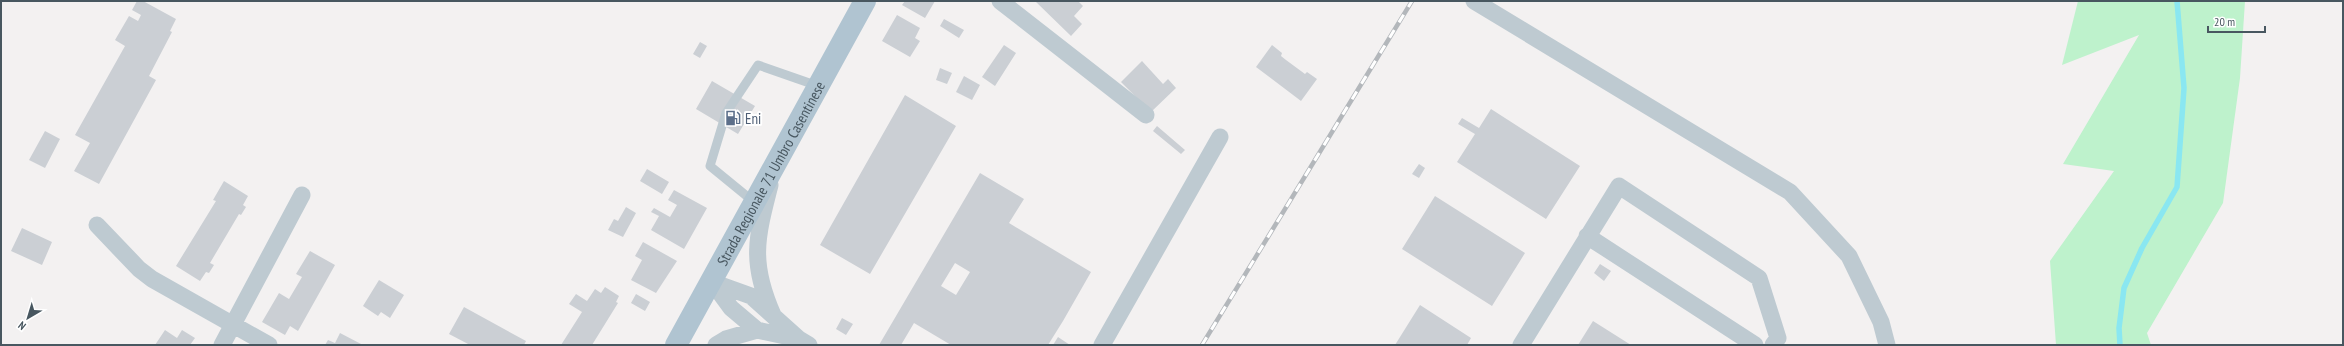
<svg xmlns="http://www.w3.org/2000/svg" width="2344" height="346" viewBox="0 0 2344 346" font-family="'PT Sans Narrow',sans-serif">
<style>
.green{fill:#bef2cc}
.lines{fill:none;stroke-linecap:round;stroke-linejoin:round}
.stream{stroke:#8ae7f1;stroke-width:5.5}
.building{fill:#cbcfd4;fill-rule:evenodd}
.lane{stroke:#becad1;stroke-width:9}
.street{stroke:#becad1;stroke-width:17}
.primary{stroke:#b0c4d1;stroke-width:22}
.rail-casing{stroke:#b3b7bb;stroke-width:4.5}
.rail{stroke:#fff;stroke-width:3;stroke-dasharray:9;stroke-linecap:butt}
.labels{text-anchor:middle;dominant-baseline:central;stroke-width:4;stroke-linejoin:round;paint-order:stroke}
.service-label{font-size:15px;fill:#4e5e75;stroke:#fff;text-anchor:start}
.street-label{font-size:15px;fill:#485760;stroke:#fff}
</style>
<rect width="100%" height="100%" fill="#f3f1f1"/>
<path class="green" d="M2078,1H2245L2240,78L2223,203L2147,333L2151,345H2056L2050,261L2114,171L2063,164L2139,35L2062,65Z"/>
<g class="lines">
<path class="stream" d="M2120,345L2119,328L2124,288L2142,248L2177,187L2184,88L2177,1"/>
</g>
<path class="building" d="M137,1H143L176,19L170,31L172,32L149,76L156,80L99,184L74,171L90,143L75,135L125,46L115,40L129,16L138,21L141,15L132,10Z
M905,1H935L925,18L902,5Z
M1035,1H1078L1083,6L1074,16L1082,24L1071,36Z
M897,15L920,28L915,38L920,41L910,57L882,41Z
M944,19L964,30L959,38L940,26Z
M700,42L707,46L700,58L693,54Z
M1004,45L1016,53L995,86L982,77Z
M1272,45L1282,53L1281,56L1286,60L1305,74L1307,72L1317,79L1301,101L1256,67Z
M1142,61L1163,84L1168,79L1176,88L1151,112L1121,82Z
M940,68L952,73L947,84L936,80Z
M964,76L980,85L972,100L956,92Z
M712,81L755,106L738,134L696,109Z
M905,95L956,126L870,274L820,245Z
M1491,109L1580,166L1546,219L1457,162L1475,134L1458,124L1462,118L1479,128Z
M1157,126L1185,150L1181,154L1153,131Z
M45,131L60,139L45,168L29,160Z
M1419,164L1425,168L1419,178L1412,174Z
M647,169L669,182L662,194L640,181Z
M980,173L1024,199L1009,223L1091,272L1063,321L1048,345H951L914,323L901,345H879ZM955,263L970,272L956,295L941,286Z
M224,181L248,196L243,205L246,207L241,215L239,214L210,263L214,265L209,273L206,272L200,281L176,266L216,201L213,200Z
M674,190L707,208L684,249L651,230L659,216L651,212L654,208L670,217L677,205L668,200Z
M1435,196L1525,253L1492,306L1402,249Z
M626,207L636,213L623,237L608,230L614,219L618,221Z
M22,228L52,242L42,265L11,251Z
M643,242L677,261L656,293L631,280L642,260L635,256Z
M310,251L335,265L298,331L290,326L285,335L262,322L279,293L289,299L302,277L296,274Z
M1600,264L1611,271L1604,281L1594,273Z
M379,280L404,295L390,318L381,312L378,316L363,306Z
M605,287L619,296L616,302L618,303L592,345H561L582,312L569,304L576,294L587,301L595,289L601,293Z
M636,294L650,302L645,311L631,303Z
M1420,305L1471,338L1467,345H1395Z
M464,307L526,341L524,345H470L449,334Z
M842,318L853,324L846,335L836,329Z
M1593,321L1631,345H1578Z
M165,330L177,338L182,330L195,338L190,345H155Z
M340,333L363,345H325L328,340L335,343Z
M1058,337L1070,345H1053Z"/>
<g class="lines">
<path class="lane" d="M754,202L710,166L726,113L758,65L818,86"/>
<path class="street" d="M1000,1L1146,115
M1474,1L1790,192L1849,256L1881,322L1887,345
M770,185C756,239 750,263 773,315
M97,225L139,269L152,279L269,345
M1587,236L1755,345
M712,282L751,296L799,339L809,345
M712,282L731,308L757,330L799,339
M222,345L302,195
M716,345L726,339L757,330
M1102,345L1220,137
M1521,345L1619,186L1759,278L1778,338L1773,345"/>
<path class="primary" id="s1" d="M676,345L865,1"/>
<defs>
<path id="rail" d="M1202,345L1412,1"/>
</defs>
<use href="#rail" class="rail-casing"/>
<use href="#rail" class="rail"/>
</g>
<defs>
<symbol id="fuel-bare" viewBox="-9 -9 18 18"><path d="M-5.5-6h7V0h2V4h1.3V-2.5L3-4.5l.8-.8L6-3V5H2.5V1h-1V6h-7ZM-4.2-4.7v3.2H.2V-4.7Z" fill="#5c6f8a" stroke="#fff" stroke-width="2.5" paint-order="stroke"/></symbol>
</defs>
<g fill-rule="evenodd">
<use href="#fuel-bare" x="722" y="107" width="22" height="22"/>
</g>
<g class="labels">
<g class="service-label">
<text x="745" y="118">Eni</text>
</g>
<g class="street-label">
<text stroke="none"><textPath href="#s1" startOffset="196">Strada Regionale 71 Umbro Casentinese</textPath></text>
</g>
</g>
<rect width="2344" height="346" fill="none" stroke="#485760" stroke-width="4"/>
<g transform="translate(28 318) rotate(218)" stroke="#ffffff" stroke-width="3" paint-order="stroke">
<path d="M0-3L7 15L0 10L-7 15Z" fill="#485760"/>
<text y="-6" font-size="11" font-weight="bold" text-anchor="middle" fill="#485760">N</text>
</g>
<path d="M2208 26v6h57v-6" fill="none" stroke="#485760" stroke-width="2"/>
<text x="2214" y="26" font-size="12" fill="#485760" stroke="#ffffff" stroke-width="3" paint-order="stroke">20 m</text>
</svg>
